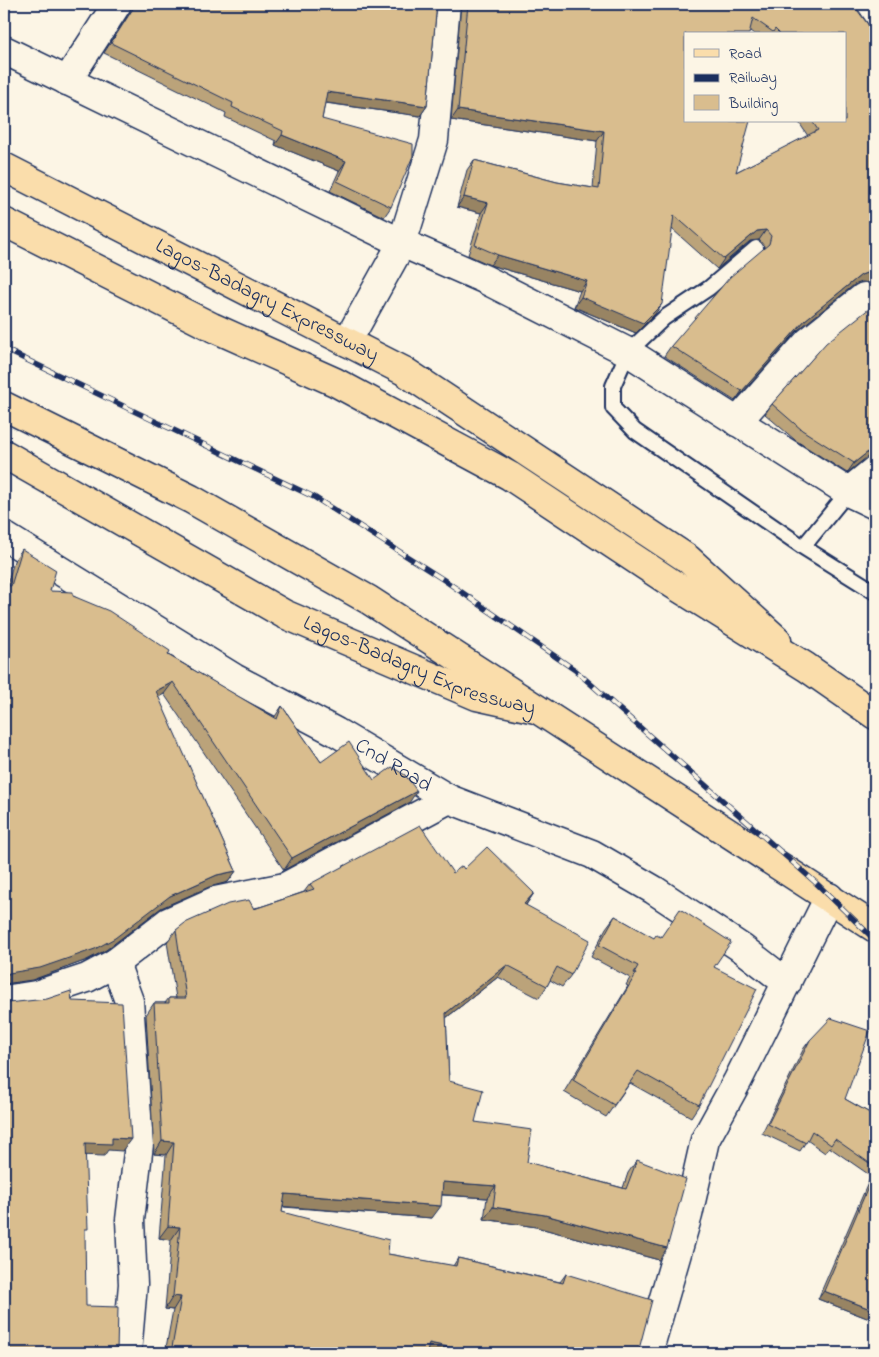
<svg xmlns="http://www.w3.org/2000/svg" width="879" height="1357" viewBox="0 0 879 1357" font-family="'Indie Flower',sans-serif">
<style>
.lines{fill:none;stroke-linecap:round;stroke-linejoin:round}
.lane-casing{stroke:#1b2f5e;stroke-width:18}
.street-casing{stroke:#1b2f5e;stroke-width:31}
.primary-casing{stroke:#1b2f5e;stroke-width:31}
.highway-casing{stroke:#1b2f5e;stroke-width:31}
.lane{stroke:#fcf5e5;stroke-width:14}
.street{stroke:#fcf5e5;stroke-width:28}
.primary{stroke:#faddab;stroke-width:28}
.highway{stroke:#faddab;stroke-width:28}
.rail-casing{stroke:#1b2f5e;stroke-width:5.5}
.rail{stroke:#fcf5e5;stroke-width:4;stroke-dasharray:11;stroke-linecap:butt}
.wall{fill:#bba37a;stroke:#1b2f5e;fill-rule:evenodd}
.shaded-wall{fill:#988463;stroke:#1b2f5e}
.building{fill:#d9bd8e;stroke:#1b2f5e;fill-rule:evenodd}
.labels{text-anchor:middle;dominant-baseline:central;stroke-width:4;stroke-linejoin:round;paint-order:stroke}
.street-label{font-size:21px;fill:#1b2f5e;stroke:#fcf5e5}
</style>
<rect width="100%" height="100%" fill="#fcf5e5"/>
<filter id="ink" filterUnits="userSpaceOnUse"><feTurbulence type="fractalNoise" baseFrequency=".02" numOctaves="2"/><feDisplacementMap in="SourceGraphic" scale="10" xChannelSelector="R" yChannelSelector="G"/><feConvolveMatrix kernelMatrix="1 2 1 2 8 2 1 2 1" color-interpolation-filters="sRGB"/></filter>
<g filter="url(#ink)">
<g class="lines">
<defs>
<path id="lane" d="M756,248L709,288L664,318L628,352L613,386V408L635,431L803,547L875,592
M803,547L848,492"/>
<g id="street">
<path d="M4,50L402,243L484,279L628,352L848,492L875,505"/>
<path d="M67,81L117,4"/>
<path d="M347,342L402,243L434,140L446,4"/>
<path d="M737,422L808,342L864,297"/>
<path d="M848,492L875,470"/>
<path id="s1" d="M4,536L234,678L336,732L449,799L592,854L654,890L743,949L787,983"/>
<path d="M115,963L129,1001L139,1144L130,1220L133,1284L127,1353"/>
<path d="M4,1000L36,995L87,978L115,963L168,922L215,901L285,887L449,799"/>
<path d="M648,1353L688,1215L705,1140L738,1080L829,897"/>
</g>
<g id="primary">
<path id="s2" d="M4,167L404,371L688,559L777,640"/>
<path id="s3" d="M4,454L284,614L477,696L536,709"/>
</g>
<path id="highway" d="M4,222L212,327L335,382L510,476L673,584L806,667L875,715
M4,406L191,499L369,600L875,928"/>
</defs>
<use href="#lane" class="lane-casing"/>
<use href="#street" class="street-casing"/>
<use href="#primary" class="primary-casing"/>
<use href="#highway" class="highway-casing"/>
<use href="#lane" class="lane"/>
<use href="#street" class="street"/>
<use href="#primary" class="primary"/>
<use href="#highway" class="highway"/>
<defs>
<path id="rail" d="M4,349L314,497L444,580L575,670L815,882L875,940"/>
</defs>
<use href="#rail" class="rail-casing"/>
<use href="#rail" class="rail"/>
</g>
<path class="wall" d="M132,4H437L427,106L420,116L325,103L322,119L391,207L384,217L330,191L339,171L275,145L276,141L225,117L226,113L104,53L130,12Z
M461,4H862L857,8L875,34V287L870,283L862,282L854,285L798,330L735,401L664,356L671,346L764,249V246L759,240L750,241L717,269L672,229L655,314L636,333L574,307L580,291L490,265L468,255L481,213L457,207L467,170L474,160L557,182L593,188L597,141L451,120ZM750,31L754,34H845V121H798L808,136L736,172L685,34Z
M875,304V455H873L866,458L847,473L795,440L765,414L772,404Z
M22,549L50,591L73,596L168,655L274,718L282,706L321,762L374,780L409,803L284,870L164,694L158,697L236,871L228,882L209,887L161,908L106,950L87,960L32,980L4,984V585H7L14,561Z
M464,869L534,893L526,905L571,975L562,987L550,980L547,986L539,998L498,977L446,1018L449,1081L475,1122L527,1162L623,1188L628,1173L637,1160L659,1260L536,1227L484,1219L487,1198L442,1195L432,1218L283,1207L282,1212L388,1254L453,1266L458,1258L560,1282L566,1274L638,1353H165L173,1310L165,1309L171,1240L159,1238L166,1155L154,1154L146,1015L154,1003H165L169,998H176L167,942L176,930L254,909L304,892L310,884L453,873Z
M615,916L653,938L714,967L699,1105L691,1117L630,1083L606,1117L564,1092L628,986L626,985L630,978L591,957L606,928Z
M810,1040L845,1099L875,1116V1303L873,1310L867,1318L818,1299L871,1176L829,1147L825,1153L807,1140L800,1151L762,1133L804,1048Z"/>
<path class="shaded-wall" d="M858,4H862L848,17L855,7Z
M327,92L427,106L420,116L320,102Z
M458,110L604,131L597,141L451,120Z
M282,135L346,161L339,171L275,145Z
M464,197L488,203L481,213L457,207Z
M766,230L759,240L750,241L717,269L724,259L757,231Z
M498,255L587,281L580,291L490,265Z
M869,272H875V275L870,283L862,282L854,285L798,330L735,401L742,391L805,320L861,275Z
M581,297L662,304L655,314L636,333L574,307Z
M875,447V455H873L866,458L847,473L854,463L873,448Z
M173,682L164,694L148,703L156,691Z
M417,791L409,803L284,870L292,858Z
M236,871L228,882L209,887L161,908L106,950L87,960L32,980L4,984V976L170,896L217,875Z
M534,893L525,906L524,904Z
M507,965L498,977L437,1025L446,1013Z
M112,1138L131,1139L122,1151L108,1150L104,1156L77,1155L85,1143Z
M162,1141L174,1142L166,1155L154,1154Z
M443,1182L496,1186L487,1198L434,1194Z
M285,1194L441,1206L432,1218L277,1206Z
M493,1207L545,1215L667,1248L659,1260L536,1227L484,1219Z
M168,1226L180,1227L171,1240L159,1238Z
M824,1291L873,1310L867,1318L818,1299Z
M173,1296L181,1297L173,1310L165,1309Z
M429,1343L477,1353H422Z"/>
<path class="building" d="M136,4H437L427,106L327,92L322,119L413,144V156L391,207L337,181L346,161L282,135L283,131L232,107L233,103L111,43Z
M468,4H858L855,7L875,34V272H869L861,275L805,320L742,391L671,346L730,277L769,244L771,236L766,230L757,231L724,259L674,215L662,304L643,323L581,297L587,281L498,255L475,245L488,203L464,197L474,160L557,182L599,189L604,131L458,110ZM753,18L773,32L775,29L780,34H845V121H812L818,130L736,172L750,121H685V34H749Z
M875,304V447L873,448L854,463L802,430L772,404L826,343Z
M22,549L56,570L50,591L73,592V596L109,611L170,651L168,655L277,719L282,706L321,762L349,742L374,780L392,767L405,775L417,791L292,858L173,682L156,691L236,871L217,875L170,896L115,938L95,949L40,968L9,973L4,976V585L11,586Z
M420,825L453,873L462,866L464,869L487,847L534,893L524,904L590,940L571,975L557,967L547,986L507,965L446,1013L449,1081L483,1090L475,1122L532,1130L527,1162L626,1189L637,1160L686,1179L667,1248L545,1215L493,1207L496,1186L443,1182L441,1206L285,1194L282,1212L389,1240L388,1254L456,1266L458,1258L563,1283L566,1274L652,1300L638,1353H477L429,1343L427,1353H171L181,1297L173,1296L180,1227L168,1226L174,1142L162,1141L154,1003H169V998H186L176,930L185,923L228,904L249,900L254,909L314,889L310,884Z
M680,909L731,942L714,967L757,989L699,1105L638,1071L614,1105L573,1080L636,974L634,973L638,966L599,945L615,916L654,938L656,935L661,937Z
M71,991L72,1001L122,1003L131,1139L112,1138V1144L85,1143L88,1229H85L86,1306L118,1307L117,1353H4V1001L7,1003L47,999Z
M831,1018L870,1031L845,1099L875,1116V1167L835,1139L831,1145L812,1131L806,1143L768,1124L810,1040Z
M875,1171V1303L873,1310L824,1291Z
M714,1350L724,1353H713Z"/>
</g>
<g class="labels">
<g class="street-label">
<text stroke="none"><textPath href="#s2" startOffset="295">Lagos-Badagry Expressway</textPath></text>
<text stroke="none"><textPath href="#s3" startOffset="468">Lagos-Badagry Expressway</textPath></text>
<text stroke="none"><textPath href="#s1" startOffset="452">Cnd Road</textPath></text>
</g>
</g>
<rect width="879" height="1357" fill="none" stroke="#fcf5e5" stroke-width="20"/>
<rect x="10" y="10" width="859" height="1337" fill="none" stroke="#1b2f5e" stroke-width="2" filter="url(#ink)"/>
<rect x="684" y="32" width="162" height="90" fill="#fcf5e5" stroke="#a2a6af"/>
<rect x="694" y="49" width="25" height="8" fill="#faddab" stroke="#a2a6af"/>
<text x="729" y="58" font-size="15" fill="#1b2f5e">Road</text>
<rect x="694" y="74" width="25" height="8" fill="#1b2f5e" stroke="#a2a6af"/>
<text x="729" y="82" font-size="15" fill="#1b2f5e">Railway</text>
<rect x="694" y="95" width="25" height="15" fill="#d9bd8e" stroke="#a2a6af"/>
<text x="729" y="108" font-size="15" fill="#1b2f5e">Building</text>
</svg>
